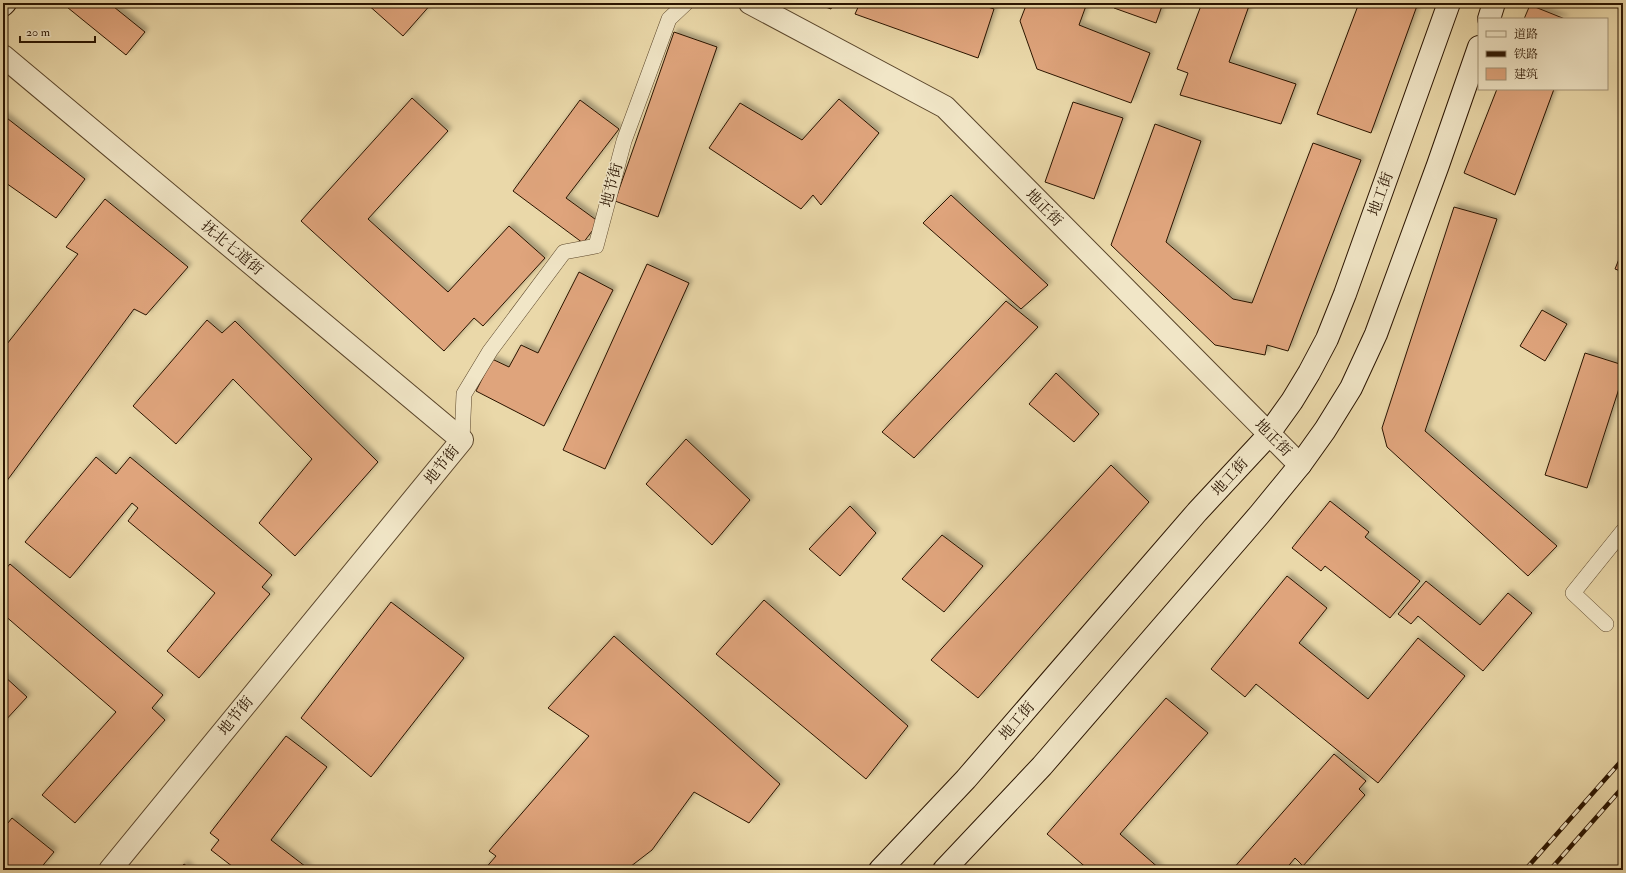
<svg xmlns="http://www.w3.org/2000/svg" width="1626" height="873" viewBox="0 0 1626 873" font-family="'IM FELL Double Pica','Noto Serif SC',serif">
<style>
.building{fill:#dfa47b;stroke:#2a1400;filter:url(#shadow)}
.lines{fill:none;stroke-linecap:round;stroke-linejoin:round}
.lane-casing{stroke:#5a452a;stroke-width:16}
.street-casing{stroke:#5a452a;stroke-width:24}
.secondary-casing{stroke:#2a1400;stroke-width:24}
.lane{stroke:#f1e6c7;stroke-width:15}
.street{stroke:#f1e6c7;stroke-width:22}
.secondary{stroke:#f1e6c7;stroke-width:22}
.rail-casing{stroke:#2a1400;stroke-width:4.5}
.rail{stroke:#f1e6c7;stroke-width:3;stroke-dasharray:9;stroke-linecap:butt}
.labels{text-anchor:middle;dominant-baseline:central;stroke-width:3;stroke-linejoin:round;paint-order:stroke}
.street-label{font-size:15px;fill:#2a1400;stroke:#f1e6c7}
</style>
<defs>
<filter id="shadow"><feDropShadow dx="3.5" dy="-3.5" stdDeviation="2" flood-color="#0004"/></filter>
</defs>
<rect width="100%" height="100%" fill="#ead8a9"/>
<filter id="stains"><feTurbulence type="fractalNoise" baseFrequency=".005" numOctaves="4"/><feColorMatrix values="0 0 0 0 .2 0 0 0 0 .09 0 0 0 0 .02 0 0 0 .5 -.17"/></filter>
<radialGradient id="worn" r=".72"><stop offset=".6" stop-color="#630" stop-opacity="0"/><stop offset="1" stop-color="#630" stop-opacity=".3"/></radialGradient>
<path class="building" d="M62,3H118L114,7L145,32L126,55Z
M366,3H432L403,36Z
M815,3H833L831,9Z
M860,3H975L994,9L978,58L855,14Z
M1027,3H1087L1079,25L1150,53L1131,103L1037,69L1020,21Z
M1115,3H1163L1156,23L1114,8Z
M1202,3H1250L1229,62L1296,84L1281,124L1180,95L1188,73L1177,69Z
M1359,3H1418L1371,133L1317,114Z
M1530,5L1565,19H1524Z
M674,32L717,47L658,217L615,201Z
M1497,89H1554L1515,195L1464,173Z
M412,98L448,131L368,219L448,292L509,226L545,258L483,326L474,318L444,351L301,221Z
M839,99L879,133L821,205L813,195L801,209L709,148L740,103L802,140Z
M580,100L619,129L566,198L599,222L583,243L513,191Z
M1073,102L1123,118L1094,199L1045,182Z
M3,115L85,179L56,218L3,181Z
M1155,124L1201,141L1166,242L1233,299L1252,303L1313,143L1361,160L1288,351L1267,345L1265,355L1215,345L1111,245Z
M951,195L1048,285L1021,309L923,223Z
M105,199L188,267L146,315L134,309L6,482L3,479V349L78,254L66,247Z
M1454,207L1497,219L1425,431L1557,546L1528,576L1387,447L1382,428Z
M1623,249V272L1615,269Z
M647,264L689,283L605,469L563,450Z
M579,272L613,290L544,426L476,391L492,359L509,367L521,345L538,353Z
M1006,301L1038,327L914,458L882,432Z
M1542,310L1567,324L1545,361L1520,346Z
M207,320L222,333L235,321L378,462L295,556L259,523L312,459L233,379L176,444L133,406Z
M1585,353L1623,365V376L1587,488L1545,475Z
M1056,373L1099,414L1074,442L1029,404Z
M686,439L750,500L712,545L646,484Z
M96,457L116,474L130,457L272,575L262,587L270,594L199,678L167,651L215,593L128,521L138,508L132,503L70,578L25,542Z
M1111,465L1149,502L978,698L931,660Z
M1330,501L1369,532L1365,537L1420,581L1390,618L1325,566L1321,571L1292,548Z
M850,506L876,533L840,576L809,549Z
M942,535L983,566L944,612L902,579Z
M10,564L163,695L152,708L165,720L75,823L42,795L116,712L3,614V572Z
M1287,576L1327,608L1299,643L1368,699L1418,638L1465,676L1378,783L1256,684L1245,697L1211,669Z
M1426,581L1480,625L1508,593L1532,613L1483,671L1418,616L1411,624L1398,614Z
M764,600L908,726L866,779L716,654Z
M391,602L464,658L371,777L301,718Z
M614,636L780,784L749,823L694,792L652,850L626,870H484L496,856L489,851L589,736L548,708Z
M3,675L27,697L3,723Z
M1166,698L1208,733L1120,834L1161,870H1089L1047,834Z
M286,736L327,767L271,840L310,870H237L211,850L219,840L210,833Z
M1334,754L1366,781L1359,789L1365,795L1303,866L1295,858L1285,870H1232Z
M12,818L54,852L39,870H3V829Z
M184,864L192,870H179Z"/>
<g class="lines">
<defs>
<path id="lane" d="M462,440L464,394L490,351L564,252L596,246L624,141L669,19L686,3
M1606,624L1573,593L1623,531"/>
<path id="street" d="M750,3L945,107L1300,465
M3,56L462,440L110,870"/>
<path id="secondary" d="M3,5L5,3
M1489,19L1494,3
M880,870L966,779L1197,512L1264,440L1292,401L1309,373L1327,339L1345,294L1449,3
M944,870L1042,766L1259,515L1300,465L1325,430L1351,388L1376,334L1438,165L1479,47"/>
</defs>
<use href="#lane" class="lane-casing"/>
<use href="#street" class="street-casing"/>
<use href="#secondary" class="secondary-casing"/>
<use href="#lane" class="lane"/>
<use href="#street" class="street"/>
<use href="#secondary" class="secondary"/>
<defs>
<path id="rail" d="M1525,870L1623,759
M1550,870L1623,787"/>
</defs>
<use href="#rail" class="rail-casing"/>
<use href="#rail" class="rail"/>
</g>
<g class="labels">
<g class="street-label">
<text transform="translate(612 185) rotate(-75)">地节街</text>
<text transform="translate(1381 194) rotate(-70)">地工街</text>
<text transform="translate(1044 208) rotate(45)">地正街</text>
<text transform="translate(232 248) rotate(40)">抚北七道街</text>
<text transform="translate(1273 438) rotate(45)">地正街</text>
<text transform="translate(442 465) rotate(-51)">地节街</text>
<text transform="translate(1230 477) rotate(-47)">地工街</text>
<text transform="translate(236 716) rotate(-51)">地节街</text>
<text transform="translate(1017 721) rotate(-49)">地工街</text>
</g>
</g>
<rect width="1626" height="873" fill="none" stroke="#ead8a9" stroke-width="16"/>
<rect x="4" y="4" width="1618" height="865" fill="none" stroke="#2a1400" stroke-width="2"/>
<rect x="8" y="8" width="1610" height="857" fill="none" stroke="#2a1400"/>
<rect x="1478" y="18" width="130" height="72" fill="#f1e6c7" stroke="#a19277"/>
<rect x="1486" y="31" width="20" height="6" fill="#f1e6c7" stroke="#a19277"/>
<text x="1514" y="38" font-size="12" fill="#2a1400">道路</text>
<rect x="1486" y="51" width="20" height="6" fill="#2a1400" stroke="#a19277"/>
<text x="1514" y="58" font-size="12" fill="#2a1400">铁路</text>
<rect x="1486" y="68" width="20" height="12" fill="#dfa47b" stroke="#a19277"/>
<text x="1514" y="78" font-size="12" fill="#2a1400">建筑</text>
<path d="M20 36v6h75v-6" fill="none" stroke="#2a1400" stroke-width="2"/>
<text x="26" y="36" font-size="12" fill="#2a1400" stroke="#f1e6c7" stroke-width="3" paint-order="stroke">20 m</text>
<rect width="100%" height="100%" filter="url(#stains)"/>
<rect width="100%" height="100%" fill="url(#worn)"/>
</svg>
